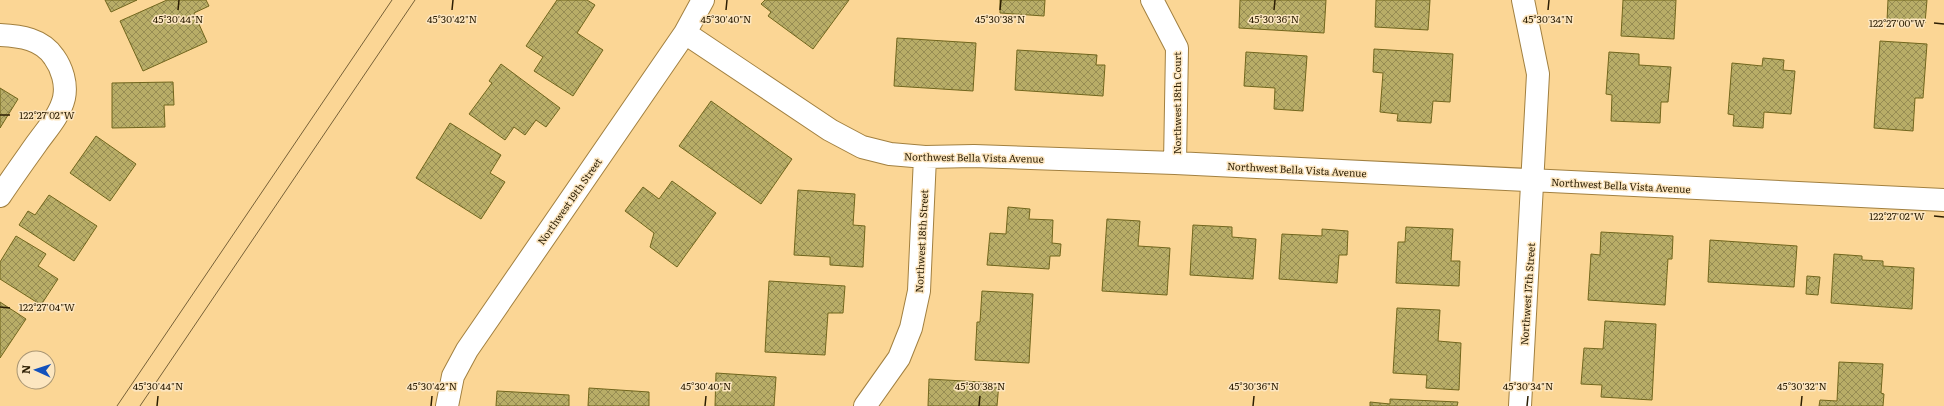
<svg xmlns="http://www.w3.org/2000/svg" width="1944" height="406" viewBox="0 0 1944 406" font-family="Literata,serif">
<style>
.building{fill:url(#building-cross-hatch);stroke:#71661d}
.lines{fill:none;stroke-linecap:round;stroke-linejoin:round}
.street-casing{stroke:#a28040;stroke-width:24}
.street{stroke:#fff;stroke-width:22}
.tram{stroke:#776138;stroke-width:1}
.ticks{fill:none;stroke:#2c1e03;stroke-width:1.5}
.labels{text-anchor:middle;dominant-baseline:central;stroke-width:3;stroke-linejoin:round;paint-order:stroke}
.street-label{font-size:10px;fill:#2c1e03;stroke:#fce6c0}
.ticks-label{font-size:10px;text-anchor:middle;fill:#2c1e03;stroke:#fce6c0;stroke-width:3;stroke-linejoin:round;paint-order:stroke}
</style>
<defs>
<pattern id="building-cross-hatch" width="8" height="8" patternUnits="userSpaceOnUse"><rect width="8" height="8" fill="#b8ad67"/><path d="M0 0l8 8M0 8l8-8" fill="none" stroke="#968c53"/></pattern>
</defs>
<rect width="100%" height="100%" fill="#fbd695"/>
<path class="building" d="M105,0H137L111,12Z
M167,0H206L209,6L194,13L207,42L143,71L120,21Z
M557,0H587L595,5L577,33L603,50L573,96L534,71L543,57L526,46Z
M765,0H849L813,49L768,16L771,12L761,4Z
M1000,0H1045L1044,16L1000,13Z
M1240,0H1326L1324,33L1239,28Z
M1376,0H1430L1428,30L1375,27Z
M1623,0H1676L1674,39L1621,36Z
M1888,0H1927L1925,23L1887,21Z
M897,38L976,43L973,91L894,86Z
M1880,41L1927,44L1923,98H1915L1913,131L1874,128Z
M1374,49L1453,54L1450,102L1433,101L1431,123L1397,121L1398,114L1380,112L1383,73L1373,72Z
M1017,50L1097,55L1096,65H1105L1103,96L1015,90Z
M1246,52L1307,56L1303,111L1274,109L1275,88L1244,86Z
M1609,52L1639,54V65L1671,67L1668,102H1661L1660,123L1611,121L1612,95L1606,94Z
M1763,58L1784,60L1783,70L1795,71L1791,114L1764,112L1763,128L1733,126L1734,115L1728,114L1732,63L1762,66Z
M501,64L560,108L546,127L536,120L525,135L514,127L505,140L469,114L492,83L489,81Z
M173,82L174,105H164L165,127L112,128V83Z
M0,88L18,99L0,128Z
M711,101L792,159L761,204L679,146Z
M450,123L501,155L490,173L505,182L481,219L416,178Z
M96,136L136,164L110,201L70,173Z
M672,181L716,213L677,267L650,247L654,233L625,211L643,187L659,199Z
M798,190L855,194L853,225L865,226L863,267L830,265V257L794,255Z
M49,195L97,226L74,261L19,225L28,211L35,215Z
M1008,207L1030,209L1029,219L1053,220L1052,243L1061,244L1060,256H1050L1049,269L987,265L990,233L1006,234Z
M1107,219L1140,221L1138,246L1170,248L1167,295L1102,291Z
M1193,225L1232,227V237L1256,239L1253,279L1190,275Z
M1406,227L1453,229L1451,261H1460L1459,286L1396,283L1398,242H1405Z
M1322,229L1348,231L1347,255H1339L1337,283L1279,279L1282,234L1322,236Z
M1601,232L1673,236L1672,259H1668L1665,305L1588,300L1591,254L1600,255Z
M16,236L46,254L38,266L58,279L41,305L0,279V262Z
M1710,240L1797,246L1794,287L1708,282Z
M1834,254L1862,256V260L1883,261V266L1914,268L1912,309L1831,303Z
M1807,276L1820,277L1818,295L1806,294Z
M769,281L845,286L843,313H828L825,355L765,352Z
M982,291L1033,294L1029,363L975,360L977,322H980Z
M0,302L26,319L0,358Z
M1397,308L1440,310L1438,341L1461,343L1459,390L1426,388L1427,375L1393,373Z
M1605,321L1656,324L1652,400L1601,397L1602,385L1581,384L1584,348L1603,349Z
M1839,362L1883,364L1881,393L1884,394L1883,406H1819L1820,400L1837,401Z
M716,373L776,377L774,406H715Z
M929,379L999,383L997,406H928Z
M589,388L649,392V406H588Z
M497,391L569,395V406H496Z
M1390,399L1458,402L1457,406H1370V402L1390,404Z"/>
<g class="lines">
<defs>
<path id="street" d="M1152,0L1177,48L1175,163
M685,33L830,130L862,147L890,154L925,157L974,156L1175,163L1944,200
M0,35C21,36 42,39 54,57C62,68 67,84 64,98C60,115 47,129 37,143C25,160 12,178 0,196
M447,406L453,376L467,350L685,33L703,0
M865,406L899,358L911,328L919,291L925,157
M1520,406L1538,74L1523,0"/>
</defs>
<use href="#street" class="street-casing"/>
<use href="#street" class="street"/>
<path class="tram" d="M117,406L392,0
M140,406L415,0"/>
</g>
<path class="ticks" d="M178,10L179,0M452,10L453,0M726,10L727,0M1000,10L1001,0M1274,10L1275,0M1548,10L1549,0M1934,23L1944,24M0,115H10M1934,216L1944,217M0,307L10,308M157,406L158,396M431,406L432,396M705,406L706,396M979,406L980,396M1253,406L1254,396M1527,406L1528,396M1801,406L1802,396"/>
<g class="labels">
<g class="street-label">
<text transform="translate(1176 103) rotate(-90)">Northwest 18th Court</text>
<text transform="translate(974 157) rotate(1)">Northwest Bella Vista Avenue</text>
<text transform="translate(1297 169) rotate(3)">Northwest Bella Vista Avenue</text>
<text transform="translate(1621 185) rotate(3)">Northwest Bella Vista Avenue</text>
<text transform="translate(569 201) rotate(-55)">Northwest 19th Street</text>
<text transform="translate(921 241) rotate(-87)">Northwest 18th Street</text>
<text transform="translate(1527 294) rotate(-86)">Northwest 17th Street</text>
</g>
</g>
<g class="ticks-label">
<text x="178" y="23">45°30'44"N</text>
<text x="452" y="23">45°30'42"N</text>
<text x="726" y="23">45°30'40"N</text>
<text x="1000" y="23">45°30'38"N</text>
<text x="1274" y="23">45°30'36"N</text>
<text x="1548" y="23">45°30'34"N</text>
<text x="1897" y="27">122°27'00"W</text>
<text x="47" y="119">122°27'02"W</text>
<text x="1897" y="220">122°27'02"W</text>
<text x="47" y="311">122°27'04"W</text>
<text x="158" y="390">45°30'44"N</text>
<text x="432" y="390">45°30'42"N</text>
<text x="706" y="390">45°30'40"N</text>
<text x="980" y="390">45°30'38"N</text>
<text x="1254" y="390">45°30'36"N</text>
<text x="1528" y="390">45°30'34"N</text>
<text x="1802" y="390">45°30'32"N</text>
</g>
<g transform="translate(36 370) rotate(273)"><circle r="19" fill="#fce6c0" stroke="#a99674"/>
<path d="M0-3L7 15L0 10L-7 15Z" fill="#1351bc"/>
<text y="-6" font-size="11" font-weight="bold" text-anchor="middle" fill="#2c1e03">N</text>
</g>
</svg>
